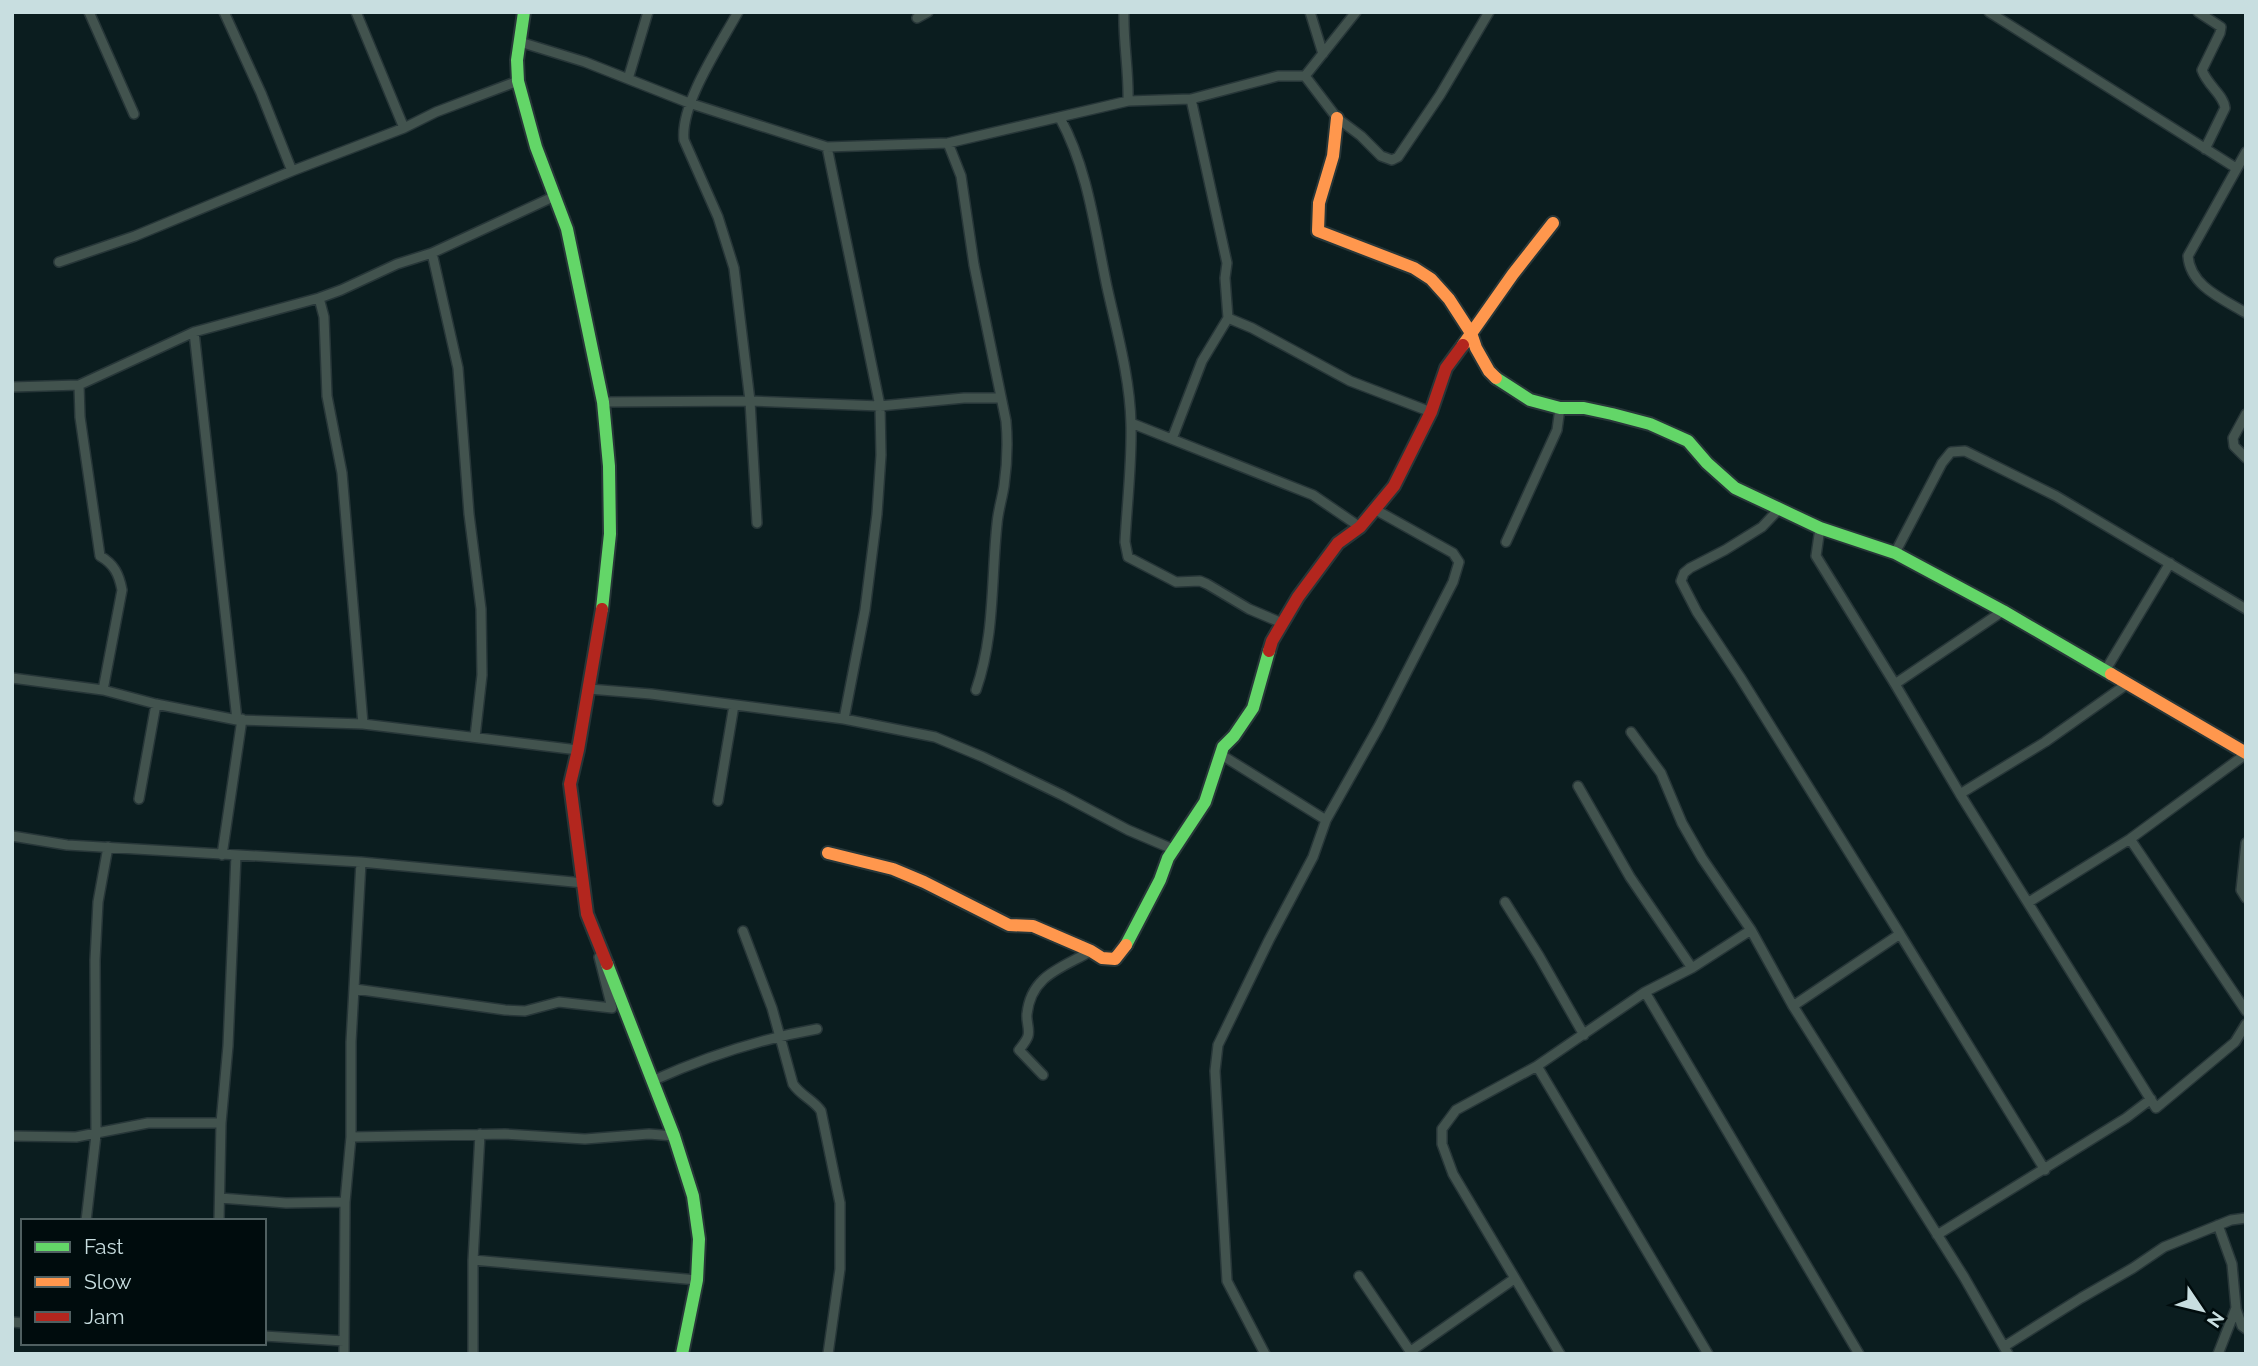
<svg xmlns="http://www.w3.org/2000/svg" width="2258" height="1366" viewBox="0 0 2258 1366" font-family="Raleway,sans-serif">
<style>
.lines{fill:none;stroke-linecap:round;stroke-linejoin:round}
.street-casing{stroke:#273638;stroke-width:12}
.fast-casing{stroke:#273638;stroke-width:16}
.slow-casing{stroke:#273638;stroke-width:16}
.jam-casing{stroke:#273638;stroke-width:16}
.street{stroke:#42534e;stroke-width:9}
.fast{stroke:#63d668;stroke-width:12}
.slow{stroke:#ff974d;stroke-width:12}
.jam{stroke:#b3261e;stroke-width:12}
</style>
<rect width="100%" height="100%" fill="#0b1d1f"/>
<g class="lines">
<defs>
<path id="street" d="M89,12L134,114
M224,12L261,93L292,171
M356,12L404,128
M738,12C720,45 680,104 684,140L718,217L734,268L750,401L757,523
M1124,12C1123,42 1129,71 1128,101
M1310,12L1323,54
M1989,12L2236,168
M2198,12L2221,27L2220,33L2202,70C2207,85 2224,95 2225,108L2205,149
M917,18L928,12
M520,42L585,62L689,103L827,147L948,143L1128,101L1191,99L1278,76H1305
M1305,76L1337,118L1361,136L1381,156L1392,160L1398,157L1440,95L1489,12
M1305,76L1356,12
M628,79L648,12
M1191,99L1227,263L1225,278L1228,318L1252,328L1350,381L1431,412
M1060,118C1088,169 1095,230 1107,287C1117,332 1130,378 1131,424C1132,463 1127,503 1125,542L1128,557L1176,582L1200,581L1207,584L1249,609L1282,623
M948,143L961,176L974,265L1006,421C1008,443 1007,465 1004,486C1002,499 998,511 997,524C991,580 995,636 976,690
M827,147L880,406L881,455L877,514L865,610L844,719
M2246,152L2188,256C2190,286 2223,299 2246,313
M432,253L458,368L469,514L481,609L482,675L475,737
M59,262L135,236L292,171L404,128L436,112L518,81
M319,298L324,317L327,396L342,473L363,724
M194,332L237,720
M79,385L80,417L100,556C114,564 119,574 122,590L103,690
M12,387L79,385L194,332L319,298L341,290L397,264L432,253L555,196
M603,402L750,401L880,406L964,398H1000
M2246,414L2233,438L2234,446L2246,458
M1131,423L1313,495L1360,527
M1172,439L1202,361L1228,318
M1778,510L1762,527L1725,550L1690,568L1684,573L1681,581L1697,612L1740,677L1900,934
M1820,528L1816,556L1895,684L1960,794L2156,1108L2235,1042L2246,1024
M1506,542L1557,430L1560,408
M1895,553L1942,463L1951,452L1965,451L2056,496L2246,609
M2105,671L2170,563
M12,678L103,690L156,704L237,720L363,724L578,750
M1895,684L2003,611
M589,689L651,694L844,719L935,737L983,757L1062,795L1128,830L1175,850
M1631,732L1661,773L1682,823L1702,858L1751,930L1793,1006L1964,1277L2008,1354
M1220,754L1326,820
M1578,786L1630,877L1692,968
M1960,794L2045,742L2127,684
M139,799L156,704
M718,801L734,705
M12,836L67,845L361,862L584,883
M2130,839L2246,1011
M2246,843L2241,890L2246,898
M222,855L242,719
M1505,902L1539,956L1584,1035
M2029,902L2130,839L2246,754
M743,931L772,1008L793,1084C801,1096 814,1100 821,1111L840,1203V1269L828,1354
M355,989L505,1010L525,1011L559,1002L612,1008L599,957
M1645,992L1859,1354
M1793,1006L1900,934L2045,1170
M1537,1066L1708,1354
M1043,1075L1019,1050C1022,1046 1027,1040 1028,1036C1030,1029 1026,1021 1027,1014C1031,975 1062,968 1091,951
M652,1081C705,1057 759,1039 817,1029
M12,1136L76,1137L148,1123H221
M351,1137L505,1134L585,1139L649,1134L674,1136
M220,1198L286,1203L345,1202
M86,1221L96,1135L95,960L98,902L108,847
M219,1221L221,1123L228,1046L236,855
M1937,1235L2126,1118L2151,1099
M473,1260L697,1280
M1359,1276L1412,1354
M2236,1309L2242,1326L2246,1329
M12,1322L23,1323
M264,1336L344,1341
M2005,1346L2081,1298L2133,1268L2164,1247L2231,1220L2246,1218
M1411,1351L1514,1279
M344,1354L345,1202L351,1137V1042L361,862
M473,1354V1260L480,1134
M1265,1354L1227,1281L1215,1071L1218,1045L1269,940L1313,857L1326,820L1379,726L1453,582L1459,562L1453,553L1376,510
M1560,1354L1453,1174L1442,1144V1129L1456,1110L1537,1066L1645,992L1692,968L1751,930
M2218,1354L2236,1308L2232,1264L2218,1225"/>
<path id="fast" d="M524,12L517,60L518,81L536,147L567,229L603,402L609,466L610,534L602,609
M1496,378L1530,400L1560,408H1584L1612,414L1650,424L1688,441L1707,463L1735,488L1820,528L1895,553L2003,611L2111,674
M1126,945L1160,880L1168,858L1205,802L1223,747L1234,736L1253,708L1269,651
M607,964L674,1136L693,1196L699,1239L697,1280L682,1354"/>
<path id="slow" d="M1337,118L1333,156L1319,203L1318,231L1414,268L1431,279L1449,299L1471,333L1476,348L1489,371L1496,378
M1463,345L1513,274L1553,223
M2111,674L2246,753
M828,853L893,869L924,882L1009,925L1033,926L1091,951L1102,958L1115,959L1126,945"/>
<path id="jam" d="M602,609L578,750L570,784L587,914L607,964
M1269,651L1272,641L1298,597L1338,543L1360,527L1394,486L1431,412L1446,368L1463,345"/>
</defs>
<use href="#street" class="street-casing"/>
<use href="#fast" class="fast-casing"/>
<use href="#slow" class="slow-casing"/>
<use href="#jam" class="jam-casing"/>
<use href="#street" class="street"/>
<use href="#fast" class="fast"/>
<use href="#slow" class="slow"/>
<use href="#jam" class="jam"/>
</g>
<rect width="2258" height="1366" fill="none" stroke="#c8dee0" stroke-width="28"/>
<rect x="21" y="1219" width="245" height="126" fill="#000c0d" stroke="#506061" stroke-width="2"/>
<rect x="35" y="1242" width="35" height="10" fill="#63d668" stroke="#506061" stroke-width="2"/>
<text x="84" y="1254" font-size="21" fill="#c8dee0">Fast</text>
<rect x="35" y="1277" width="35" height="10" fill="#ff974d" stroke="#506061" stroke-width="2"/>
<text x="84" y="1289" font-size="21" fill="#c8dee0">Slow</text>
<rect x="35" y="1312" width="35" height="10" fill="#b3261e" stroke="#506061" stroke-width="2"/>
<text x="84" y="1324" font-size="21" fill="#c8dee0">Jam</text>
<g transform="translate(2202 1310) rotate(125)" stroke="#000c0d" stroke-width="5" paint-order="stroke">
<path d="M0-5L12 26L0 18L-12 26Z" fill="#c8dee0"/>
<text y="-10" font-size="19" font-weight="bold" text-anchor="middle" fill="#c8dee0">N</text>
</g>
</svg>
